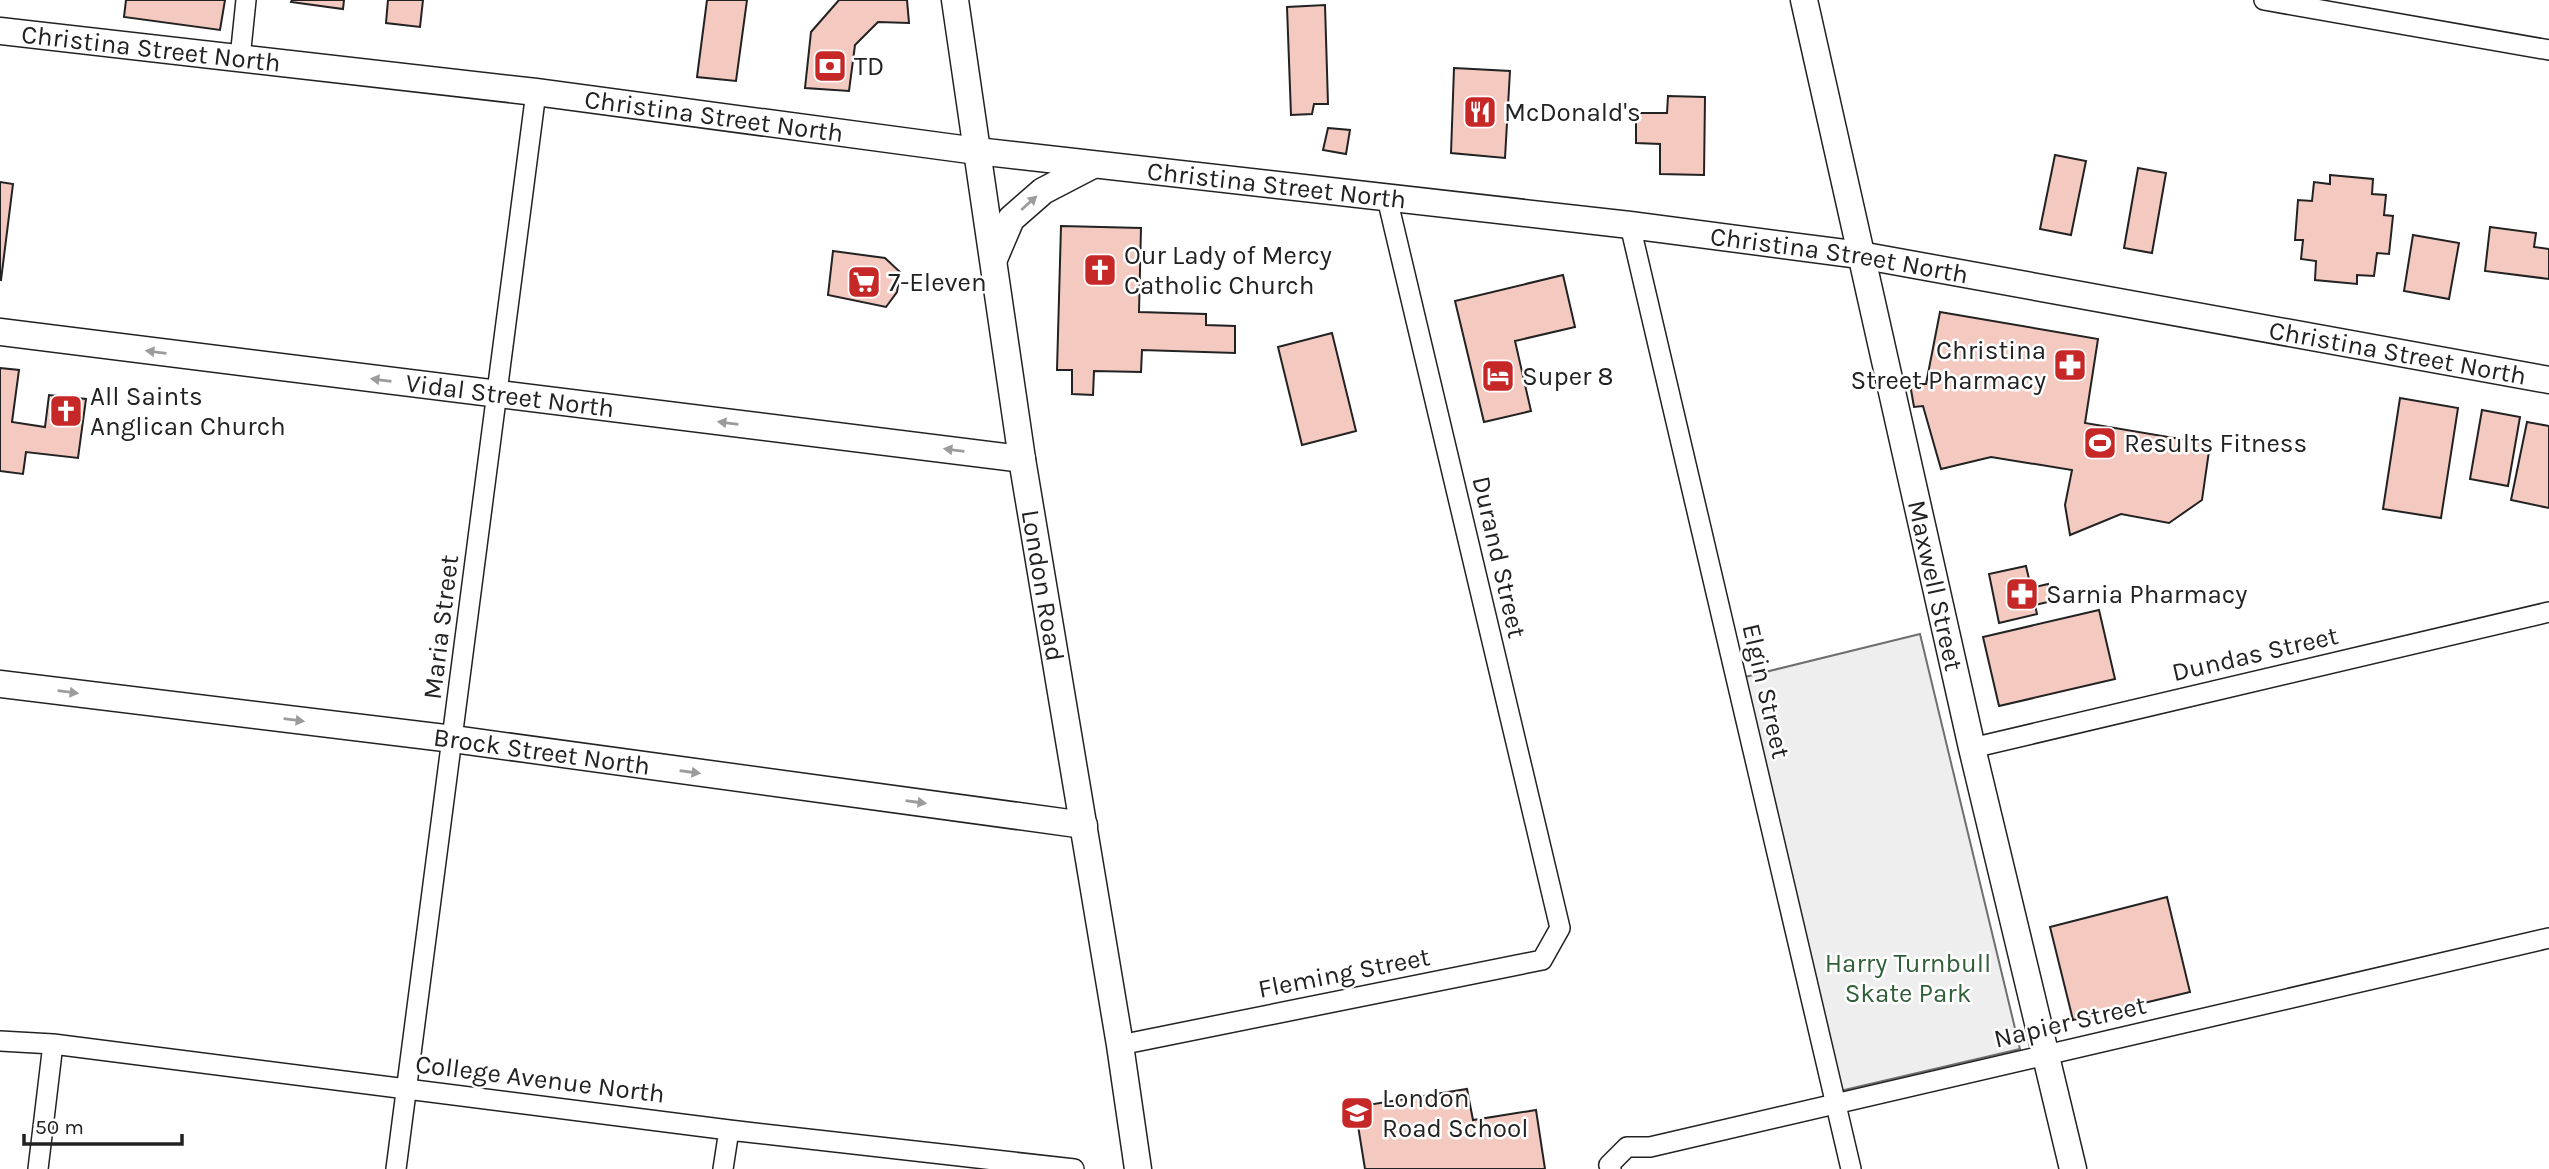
<svg xmlns="http://www.w3.org/2000/svg" width="2549" height="1169" viewBox="0 0 2549 1169" font-family="Karla,sans-serif">
<style>
.green{fill:#eee;stroke:#6f6f6f;stroke-width:2}
.building{fill:#f3c9c0;stroke:#222;stroke-width:2}
.lines{fill:none;stroke-linecap:round;stroke-linejoin:round}
.street-casing{stroke:#222;stroke-width:22}
.secondary-casing{stroke:#222;stroke-width:29}
.street{stroke:#fff;stroke-width:19}
.secondary{stroke:#fff;stroke-width:26}
.oneway{fill:#9c9c9c}
.labels{text-anchor:middle;dominant-baseline:central;stroke-width:5;stroke-linejoin:round;paint-order:stroke}
.street-label{font-size:26px;fill:#222;stroke:#fff}
.poi-label{font-size:26px;fill:#222;stroke:#fff;text-anchor:start}
.park-label{font-size:26px;fill:#2f5e38;stroke:#fff}
</style>
<rect width="100%" height="100%" fill="#fff"/>
<path class="green" d="M1920,634L2020,1049L1840,1091L1745,677Z"/>
<path class="building" d="M126,0H225L220,30L124,17Z
M292,0H344L343,9L291,2Z
M388,0H423L420,27L386,23Z
M707,0H747L736,81L697,77Z
M839,0H907L909,23L878,22L855,45L849,91L805,88L811,32Z
M1325,5L1328,104H1314L1312,114L1291,115L1287,7Z
M1454,68L1510,71L1505,158L1451,153Z
M1668,96L1705,97L1704,175L1660,174V144L1636,143V113H1667Z
M1328,128L1350,130L1346,154L1323,150Z
M2055,155L2086,161L2071,235L2040,229Z
M2138,168L2166,173L2152,253L2124,248Z
M2330,175L2373,179L2372,194L2386,195L2384,215L2393,216L2389,254L2377,253L2374,276L2357,275V284L2315,280L2316,261L2301,259L2303,240H2295L2298,200L2312,201L2314,182L2330,184Z
M0,182L13,184L1,280H0Z
M1061,226L1141,228L1139,312L1206,314V325L1235,326V353L1142,350L1141,372L1094,371L1093,395L1072,394V370H1057Z
M2490,227L2536,233L2534,247L2549,249V279L2485,271Z
M2413,235L2459,243L2449,299L2404,291Z
M833,251L885,258L900,272L897,292L886,307L828,295Z
M1563,275L1575,327L1515,341L1531,411L1484,422L1455,301Z
M1940,312L2098,339L2085,423L2210,444L2202,500L2169,523L2121,514L2070,535L2065,505L2072,470L1991,457L1941,469L1923,406L1914,407L1910,384H1926Z
M1332,333L1356,431L1302,445L1278,347Z
M0,368L19,370L12,422L45,427L49,395L86,399L78,458L26,452L23,474L0,471Z
M2400,398L2458,408L2441,518L2383,509Z
M2482,410L2520,417L2508,486L2470,479Z
M2527,422L2549,426V508L2511,500Z
M2026,566L2031,588L2048,584L2052,601L2035,605L2037,614L1999,623L1989,574Z
M2099,610L2115,679L1999,706L1983,637Z
M2167,897L2190,992L2073,1020L2050,927Z
M1467,1089L1473,1120L1536,1110L1545,1169H1365L1355,1107Z"/>
<g class="lines">
<defs>
<path id="street" d="M2264,0L2549,50
M240,58L246,0
M1630,225L1851,1169
M1972,748L2549,612
M0,1041L53,1044L729,1130L1074,1169
M1120,1045L1542,960L1560,928L1387,198
M38,1169L53,1044
M396,1169L536,92
M723,1169L729,1130
M1611,1169L1609,1165L1627,1147H1650L2549,938"/>
<g id="secondary">
<path id="s1" d="M955,0L1022,459L1120,1045L1138,1169"/>
<path id="s2" d="M1804,0L1972,748L2073,1169"/>
<path id="s3" d="M0,31L536,92L977,151L1630,225L1860,255L2549,380"/>
<path d="M994,259L1011,219L1043,191L1093,165"/>
<path id="s4" d="M0,332L1022,459"/>
<path id="s5" d="M0,684L453,739L1084,825"/>
</g>
</defs>
<use href="#street" class="street-casing"/>
<use href="#secondary" class="secondary-casing"/>
<use href="#street" class="street"/>
<use href="#secondary" class="secondary"/>
</g>
<defs><path id="oneway-solid" d="M-6-.8H1V-3.2L6.5 0L1 3.2V.8H-6Z" transform="scale(1.75)"/></defs>
<g class="oneway">
<use href="#oneway-solid" transform="translate(1029 203) rotate(-42)"/>
<use href="#oneway-solid" transform="translate(156 352) rotate(-173)"/>
<use href="#oneway-solid" transform="translate(381 380) rotate(-173)"/>
<use href="#oneway-solid" transform="translate(728 423) rotate(-173)"/>
<use href="#oneway-solid" transform="translate(954 450) rotate(-173)"/>
<use href="#oneway-solid" transform="translate(68 692) rotate(7)"/>
<use href="#oneway-solid" transform="translate(294 720) rotate(7)"/>
<use href="#oneway-solid" transform="translate(690 772) rotate(8)"/>
<use href="#oneway-solid" transform="translate(916 802) rotate(8)"/>
</g>
<defs>
<symbol id="bank-square" viewBox="-11 -11 22 22"><rect x="-9" y="-9" width="18" height="18" rx="4" fill="#c62828" stroke="#fff"/><path d="M-6-4H6V4H-6ZM0-2.3a2.3 2.3 0 1 0 0 4.6a2.3 2.3 0 1 0 0-4.6Z" fill="#fff"/></symbol>
<symbol id="restaurant-square" viewBox="-11 -11 22 22"><rect x="-9" y="-9" width="18" height="18" rx="4" fill="#c62828" stroke="#fff"/><path d="M-5-6h1v4h1v-4h1v4h1v-4h1v5L-1.5 .5V6h-2V.5L-5-1ZM5-6V6H3V1.5H1.5Q1.5-4 5-6Z" fill="#fff"/></symbol>
<symbol id="church-square" viewBox="-11 -11 22 22"><rect x="-9" y="-9" width="18" height="18" rx="4" fill="#c62828" stroke="#fff"/><path d="M-1.2-6h2.4v3.5h3.3v2.4h-3.3V6h-2.4V-.1h-3.3v-2.4h3.3Z" fill="#fff"/></symbol>
<symbol id="supermarket-square" viewBox="-11 -11 22 22"><rect x="-9" y="-9" width="18" height="18" rx="4" fill="#c62828" stroke="#fff"/><path d="M-6-5.5h2.5l.6 2H6L4.5 2H-2.5L-4.4-4H-6ZM-1.5 3.2a1.3 1.3 0 1 0 .1 0ZM3 3.2a1.3 1.3 0 1 0 .1 0Z" fill="#fff"/></symbol>
<symbol id="pharmacy-square" viewBox="-11 -11 22 22"><rect x="-9" y="-9" width="18" height="18" rx="4" fill="#c62828" stroke="#fff"/><path d="M-2-6h4v4h4v4h-4v4h-4v-4h-4v-4h4Z" fill="#fff"/></symbol>
<symbol id="hotel-square" viewBox="-11 -11 22 22"><rect x="-9" y="-9" width="18" height="18" rx="4" fill="#c62828" stroke="#fff"/><path d="M-6-4.5h1.5V1H6V5H4.5V3h-9V5H-6ZM-4 0a1.8 1.8 0 1 1 3.6 0ZM.5 0V-2.5h3Q6-2.5 6 0Z" fill="#fff"/></symbol>
<symbol id="stadium-square" viewBox="-11 -11 22 22"><rect x="-9" y="-9" width="18" height="18" rx="4" fill="#c62828" stroke="#fff"/><path d="M0-5a6.5 5 0 1 0 0 10a6.5 5 0 1 0 0-10ZM-3.5-1.8h7v3.6h-7Z" fill="#fff"/></symbol>
<symbol id="school-square" viewBox="-11 -11 22 22"><rect x="-9" y="-9" width="18" height="18" rx="4" fill="#c62828" stroke="#fff"/><path d="M0-5L7-2L0 1L-7-2ZM-4 1L0 2.5L4 1V4Q0 6-4 4Z" fill="#fff"/></symbol>
</defs>
<g fill-rule="evenodd">
<use href="#bank-square" x="811" y="47" width="38" height="38"/>
<use href="#restaurant-square" x="1461" y="93" width="38" height="38"/>
<use href="#church-square" x="1081" y="251" width="38" height="38"/>
<use href="#supermarket-square" x="845" y="263" width="38" height="38"/>
<use href="#pharmacy-square" x="2051" y="346" width="38" height="38"/>
<use href="#hotel-square" x="1479" y="357" width="38" height="38"/>
<use href="#church-square" x="47" y="392" width="38" height="38"/>
<use href="#stadium-square" x="2081" y="424" width="38" height="38"/>
<use href="#pharmacy-square" x="2003" y="575" width="38" height="38"/>
<use href="#school-square" x="1338" y="1094" width="38" height="38"/>
</g>
<g class="labels">
<g class="street-label">
<text stroke="none"><textPath href="#s3" startOffset="152">Christina Street North</textPath></text>
<text stroke="none"><textPath href="#s3" startOffset="719">Christina Street North</textPath></text>
<text stroke="none"><textPath href="#s3" startOffset="1286">Christina Street North</textPath></text>
<text stroke="none"><textPath href="#s3" startOffset="1853">Christina Street North</textPath></text>
<text stroke="none"><textPath href="#s3" startOffset="2420">Christina Street North</textPath></text>
<text stroke="none"><textPath href="#s4" startOffset="514">Vidal Street North</textPath></text>
<text transform="translate(1499 557) rotate(77)">Durand Street</text>
<text stroke="none"><textPath href="#s1" startOffset="592">London Road</textPath></text>
<text stroke="none"><textPath href="#s2" startOffset="600">Maxwell Street</textPath></text>
<text transform="translate(441 627) rotate(-83)">Maria Street</text>
<text transform="translate(2255 654) rotate(-13)">Dundas Street</text>
<text transform="translate(1766 691) rotate(77)">Elgin Street</text>
<text stroke="none"><textPath href="#s5" startOffset="546">Brock Street North</textPath></text>
<text transform="translate(1344 973) rotate(-11)">Fleming Street</text>
<text transform="translate(2070 1022) rotate(-13)">Napier Street</text>
<text transform="translate(540 1079) rotate(7)">College Avenue North</text>
</g>
<g class="poi-label">
<text x="854" y="66">TD</text>
<text x="1504" y="112">McDonald's</text>
<text x="1124" y="255">Our Lady of Mercy<tspan x="1124" dy="30">Catholic Church</tspan></text>
<text x="888" y="282">7-Eleven</text>
<text x="2046" y="350" text-anchor="end">Christina<tspan x="2046" dy="30">Street Pharmacy</tspan></text>
<text x="1522" y="376">Super 8</text>
<text x="90" y="396">All Saints<tspan x="90" dy="30">Anglican Church</tspan></text>
<text x="2124" y="443">Results Fitness</text>
<text x="2046" y="594">Sarnia Pharmacy</text>
<text x="1382" y="1098">London<tspan x="1382" dy="30">Road School</tspan></text>
</g>
<g class="park-label">
<text x="1908" y="963">Harry Turnbull<tspan x="1908" dy="30">Skate Park</tspan></text>
</g>
</g>
<path d="M24 1134v10h158v-10" fill="none" stroke="#222222" stroke-width="3.5"/>
<text x="35" y="1134" font-size="21" fill="#222222" stroke="#ffffff" stroke-width="5" paint-order="stroke">50 m</text>
</svg>
